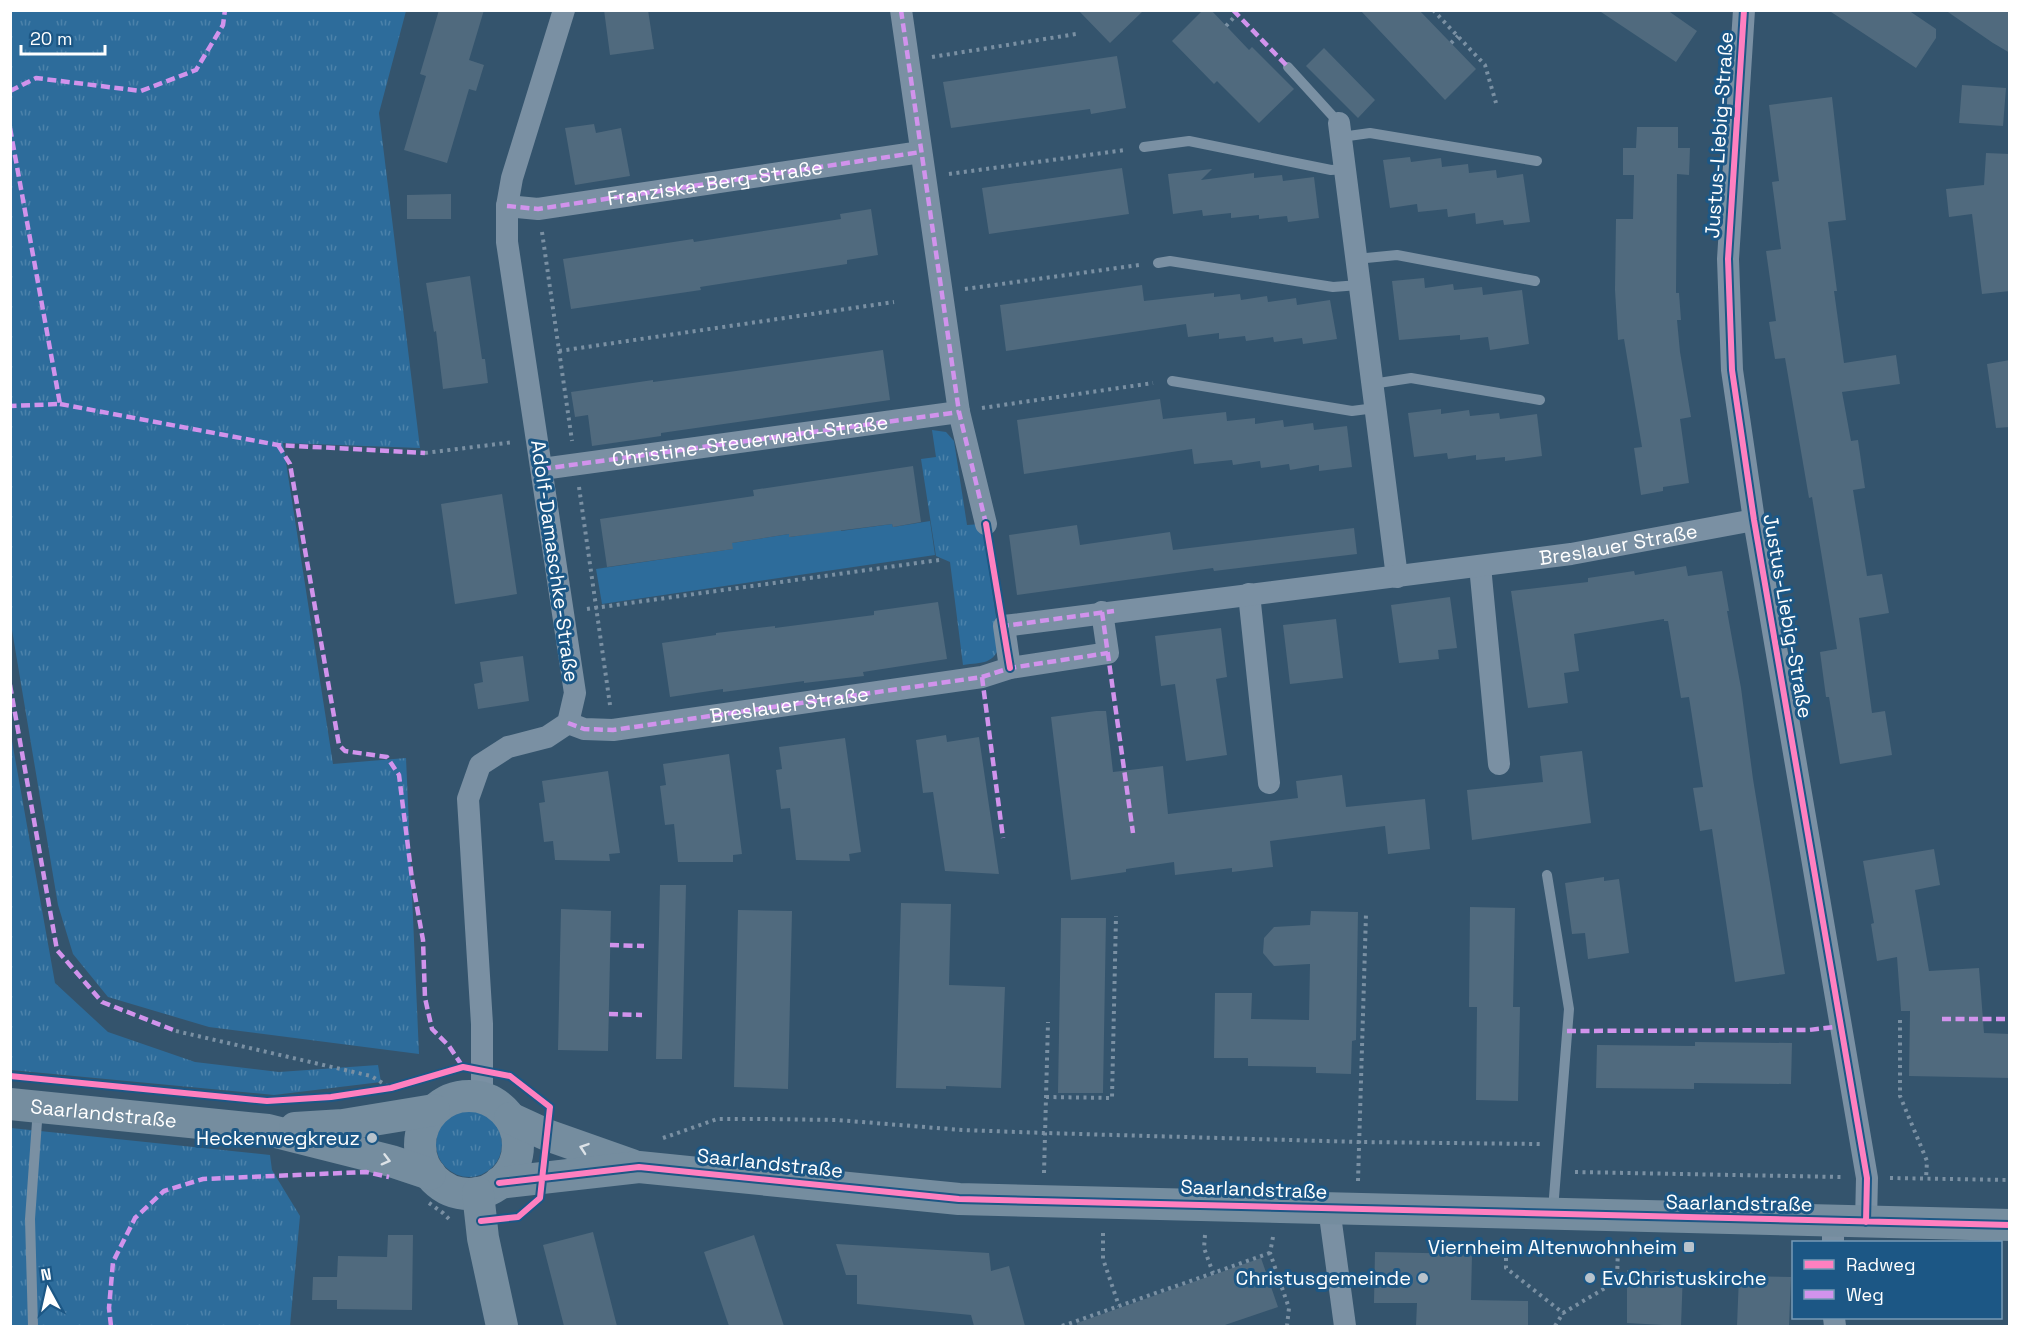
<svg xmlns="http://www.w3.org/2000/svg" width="2020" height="1337" viewBox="0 0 2020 1337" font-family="'Space Grotesk',sans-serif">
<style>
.grass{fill:url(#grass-tufts)}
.garden{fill:#2d6c9b}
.building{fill:#506a7e}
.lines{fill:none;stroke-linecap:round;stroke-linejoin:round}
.path{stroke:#7a90a3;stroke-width:4;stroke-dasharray:3 4.5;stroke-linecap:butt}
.lane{stroke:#7a90a3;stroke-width:10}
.street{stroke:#7a90a3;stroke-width:22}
.secondary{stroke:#758d9f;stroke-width:32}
.quiet{stroke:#d193ec;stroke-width:4.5;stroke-dasharray:9 4.5;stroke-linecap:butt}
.cycleway-casing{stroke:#1c5785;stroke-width:10}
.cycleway{stroke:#ff80c0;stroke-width:6}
.oneway{stroke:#dce2e7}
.poi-dot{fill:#b8c3cc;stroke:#1c5785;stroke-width:2}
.labels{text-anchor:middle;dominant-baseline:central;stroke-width:6;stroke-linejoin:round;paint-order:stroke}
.street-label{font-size:20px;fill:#fff;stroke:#1c5785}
.poi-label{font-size:20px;fill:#fff;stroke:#1c5785;text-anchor:end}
</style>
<defs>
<pattern id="grass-tufts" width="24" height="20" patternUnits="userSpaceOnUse" patternTransform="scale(1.5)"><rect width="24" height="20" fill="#2d6c9b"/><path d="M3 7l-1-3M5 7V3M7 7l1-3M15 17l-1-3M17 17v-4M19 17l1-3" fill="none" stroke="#4c82aa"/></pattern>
</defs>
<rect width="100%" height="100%" fill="#34546d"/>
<path class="grass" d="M10,11H406L379,113L420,448L283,443L333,764L406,758L419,1054L209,1027L108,997L73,954L58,905L11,624Z
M932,430L946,432L954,441L967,525L982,524L1000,643C995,665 982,662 963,665L950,562L936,556L921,459L936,457Z
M10,730L55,983L108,1032L195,1062L279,1072L378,1065L381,1082L274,1095L11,1070Z
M436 1144a33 33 0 1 1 66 0a33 33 0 1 1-66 0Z
M11,1128L270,1155L272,1170L300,1216L290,1326H11Z"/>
<path class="garden" d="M930,521L935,555L602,604L596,569L732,549V543L789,534L790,537L841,529V531L892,524L893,527Z"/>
<path class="building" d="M439,10H484L469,60L484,65L476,91L469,89L447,163L404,150L426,76L420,74Z
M604,10H648L654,49L610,55Z
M1078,10H1144L1110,43Z
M1203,10H1211L1249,50L1252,47L1294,89L1259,123L1217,81L1214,84L1172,41Z
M1360,10H1419L1476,69L1445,100Z
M1598,10H1667L1697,31L1676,62Z
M1828,10H1908L1936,29V38L1916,68Z
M1945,10H2010V53L1993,43Z
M1324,48L1375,100L1358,118L1306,66Z
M1117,56L1126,108L1091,114L1090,109L951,128L943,82Z
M1962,85L2006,88L2003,126L1959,123Z
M1832,97L1846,220L1828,222L1837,291H1834L1844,363L1896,355L1900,384L1842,392L1851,441L1858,440L1865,488L1853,490L1867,576L1882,574L1889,613L1859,618L1872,713L1885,711L1892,755L1840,764L1829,697H1826L1820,652L1837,649L1812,497L1809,498L1785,358L1775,359L1769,322L1776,321L1766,251L1781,249L1772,182L1779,181L1769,105Z
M594,124L596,133L621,128L630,176L575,185L565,128Z
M1637,127H1678V148H1690L1689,175L1677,174L1676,293H1679L1681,320H1677L1680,352L1691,417L1680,419L1689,483L1663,487V491L1641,495L1634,448L1642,447L1624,339L1618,340L1615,290L1616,219H1633L1634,175H1623V148H1636Z
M1986,153L2010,154V291L1982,294L1972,214L1949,217L1946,189L1984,185Z
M1410,157L1411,162L1441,158L1442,167L1468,164L1469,173L1496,170L1497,178L1523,174L1530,222L1504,225L1503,220L1476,224L1475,213L1448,217L1447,209L1418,212L1417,204L1390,208L1383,160Z
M1122,168L1129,214L989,234L982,188Z
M1212,169L1201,180L1254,173V178L1282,175L1283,181L1314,177L1319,218L1288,222L1287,216L1259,219V215L1231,218V213L1203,216L1202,210L1173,214L1168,174Z
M451,194V219H407V195Z
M871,209L878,255L847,260V264L700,287L701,290L571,309L563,259L693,239L694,242L841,219L840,214Z
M470,276L482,359H485L488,383L443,389L436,331L434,332L426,283Z
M1424,278L1425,288L1453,284L1454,290L1482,287L1483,295L1522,290L1529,344L1490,350L1488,337L1460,340V335L1399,340L1392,281Z
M1142,285L1144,301L1214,293V297L1240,294L1241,300L1267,296L1268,302L1296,298L1297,305L1330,300L1337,339L1303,344L1302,338L1274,342L1273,337L1246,341L1245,336L1219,339V333L1188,337L1186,324L1006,351L1000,305Z
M883,350L890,400L661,433V436L592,446L588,415L575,417L571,392L653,380V382L729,372Z
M2010,360V427L1996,428L1987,364Z
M1160,399L1163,419L1226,412L1227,421L1255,418V424L1283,420L1284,427L1313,423L1314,430L1347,426L1352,467L1319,471V465L1290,470L1289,464L1261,468L1260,461L1233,465L1232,460L1194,464L1192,449L1024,474L1017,420Z
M1441,409V414L1469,410L1470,416L1499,413L1500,419L1537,414L1542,456L1505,461V457L1476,460V455L1448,459L1447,453L1414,457L1408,413Z
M913,466L921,522L893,527L892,524L789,537V534L732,543L733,549L607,567L600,519L754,496L753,490Z
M502,494L517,594L455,604L441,504Z
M1077,525L1080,545L1170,532L1173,550L1354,528L1357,554L1214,571L1213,568L1017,595L1009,535Z
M1686,566L1688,576L1722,571L1729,611H1727L1741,688L1753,779L1785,974L1735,982L1712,829L1700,831L1693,788L1703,787L1689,697L1681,698L1668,621H1664V619L1574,634L1579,671L1564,673L1568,703L1528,708L1511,591L1588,582V578L1634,571L1635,575Z
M1450,597L1457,648L1438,650L1439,659L1399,663L1391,605Z
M938,602L947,659L863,672L864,676L804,683V681L723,692V689L670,697L662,643L716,635V633L775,626V628L874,615V611Z
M1336,619L1343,678L1290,684L1283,625Z
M1221,628L1227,677L1216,679L1227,755L1186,761L1175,684L1161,686L1155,636Z
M523,656L529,701L478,709L474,684L483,682L480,662Z
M1096,711H1106L1113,772L1163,766L1168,814L1298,798L1296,781L1342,775L1346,807L1425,799L1430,849L1388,854L1385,826L1270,841L1273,867L1232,872V868L1175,875L1174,862L1126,869V872L1071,880L1051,717Z
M946,735L947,742L979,737L999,874L945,871L933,792L923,793L916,740Z
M845,738L861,852L849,854L850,861L796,860L790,808L781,809L776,770L782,769L779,747Z
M1582,751L1591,823L1472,840L1467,790L1543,782L1540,756Z
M729,754L742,854L733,855V862H678L674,824L665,825L660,786L666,785L663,764Z
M608,771L620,853L609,854L610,861L555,860L553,841L544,842L539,803L545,802L542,781Z
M1934,849L1940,885L1915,890L1929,971L1979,968L1984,1033L2010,1034V1078L1909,1076L1910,1011H1901L1897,957L1877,961L1871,924L1874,923L1863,861Z
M1604,877V881L1619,879L1629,953L1588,959L1585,933L1572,934L1565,883Z
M660,885H686L682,1059H656Z
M901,903L951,904L949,985L1005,987L1001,1088L946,1086V1089L896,1088Z
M1470,907L1515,908L1513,1007H1520L1518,1101L1476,1100L1477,1007H1469Z
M561,909L611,911L608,1051L558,1050Z
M738,910L792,911L788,1089L734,1087Z
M1311,911L1358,912L1356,1040L1352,1041L1351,1074L1316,1073V1067L1248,1066V1058H1214L1215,993H1252L1251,1019L1309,1020L1310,964L1274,966L1263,953L1264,938L1274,927L1310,925Z
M1061,918H1106L1103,1093H1058Z
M1695,1042L1792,1043L1791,1084L1694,1083V1089L1596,1088L1597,1045L1695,1046Z
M593,1232L617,1326H564L543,1245Z
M388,1235H413L412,1310L337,1309V1300H312L313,1277H337L338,1256L387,1257Z
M754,1235L784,1326H729L704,1252Z
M836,1244L989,1253L991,1271L1009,1266L1025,1326H974L971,1315L857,1304V1275H846Z
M1375,1252L1472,1254L1471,1300L1528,1301V1326H1416L1417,1303H1374Z
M1261,1258L1278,1307L1222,1326H1077V1323Z
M1627,1270L1683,1272L1681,1326L1627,1323Z
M1739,1276L1791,1277L1789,1326H1737Z"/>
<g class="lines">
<path class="path" d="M1433,10L1485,65L1496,103
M1226,26L1237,14
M1451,43L1458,36
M932,57L1076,34
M949,174L1125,150
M542,232L572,441
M965,289L1139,265
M559,351L894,302
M982,408L1153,383
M425,453L514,442
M579,487L610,705
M990,547L1000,601
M587,609L939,560
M1900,1020V1096L1927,1161L1926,1179
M176,1031L371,1076L389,1087
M507,1076L532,1094
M419,1080L458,1069
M1046,1097L1112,1098L1116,916
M663,1138L717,1119H764L837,1120L962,1130L1045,1133L1359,1142L1540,1144
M1575,1172L1841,1177
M1044,1173L1048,1022
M1890,1178L2010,1180
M1358,1181L1366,914
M429,1203L443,1213L451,1221
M511,1218L518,1217L525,1211
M1103,1233V1259L1119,1306
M1205,1235L1204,1248L1213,1273
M1273,1237L1270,1253L1289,1308L1287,1326
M1506,1243V1268L1563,1313L1617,1281L1618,1245
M1062,1326L1270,1253
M1555,1326L1563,1313"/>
<path class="lane" d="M1288,67L1339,123
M1341,137L1370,133L1537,161
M1144,147L1189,141L1331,170L1345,169
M1356,259L1397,255L1535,281
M1158,263L1170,261L1333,287L1359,285
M1172,381L1352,411L1375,408
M1372,384L1411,378L1540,400
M1547,875L1569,1009L1553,1210
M33,1326L30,1219L38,1108"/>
<g class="street">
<path d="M901,10L959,412L986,524"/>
<path d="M1744,10L1728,259L1732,370L1754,520L1867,1178L1866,1222"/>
<path d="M1339,123L1397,577"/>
<path d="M507,206L538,209L921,152"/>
<path d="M542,469L959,412"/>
<path d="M1480,566L1499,764"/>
<path d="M1249,594L1269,783"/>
<path id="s1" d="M1010,668L1004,626L1571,554L1754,520"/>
<path id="s2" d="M568,723L584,729L613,730L982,677L1010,668L1108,653L1102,612"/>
<path d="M482,1097V1024L468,799L480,765L508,747L547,737L568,723L575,693L507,242V206L512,178L564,10"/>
<path d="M1329,1208L1345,1326"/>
<path d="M1833,1242V1222"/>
<path d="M1834,1318L1835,1326"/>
</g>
<g class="secondary">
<circle cx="469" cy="1145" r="49"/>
<path id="s3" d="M10,1104L268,1130L391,1161L430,1174"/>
<path d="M510,1118L547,1135L632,1165"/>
<path d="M295,1128L343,1125L434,1110"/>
<path d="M499,1183L639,1167L959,1199L2010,1225"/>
<path d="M478,1193L483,1238L502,1326"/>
</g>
<g class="quiet">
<path d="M901,10L959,412L986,524"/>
<path d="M1233,10L1288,67"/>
<path d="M10,91L36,78L141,91L196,70L223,25L225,10"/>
<path d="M10,128L60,404L10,406"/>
<path id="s4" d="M507,206L538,209L921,152"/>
<path d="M60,404L278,445L425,453"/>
<path d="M278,445L290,464L339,745L345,751L387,757L399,775L412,879L423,940L425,998L432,1029L449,1046L463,1067"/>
<path id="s5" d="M542,469L959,412"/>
<path d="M1102,612L1133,833"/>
<path d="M1005,630L1004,626L1114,611"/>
<path d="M982,677L1003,838"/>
<path d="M10,685L57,950L102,1002L176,1031"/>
<path d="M568,723L584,729L613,730L982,677L1010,668L1108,653"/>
<path d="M610,945L644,946"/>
<path d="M609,1014L642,1015"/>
<path d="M1942,1019H2010"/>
<path d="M1567,1031L1809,1030L1842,1026"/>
<path d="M111,1326L109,1308L113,1262L135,1218L164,1191L203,1179L366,1172L389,1177"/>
</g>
<defs>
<path id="cycleway" d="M1744,10L1728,259L1732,370L1754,520L1867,1178L1866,1222
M986,524L1010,668
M10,1076L267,1101L331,1097L391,1088L463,1067L510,1076L550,1107L540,1198L518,1217L481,1221
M499,1183L639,1167L959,1199L2010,1225"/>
</defs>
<use href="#cycleway" class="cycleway-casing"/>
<use href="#cycleway" class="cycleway"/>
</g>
<defs><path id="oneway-chevron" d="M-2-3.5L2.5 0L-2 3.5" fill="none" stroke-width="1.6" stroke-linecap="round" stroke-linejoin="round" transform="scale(1.5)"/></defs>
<g class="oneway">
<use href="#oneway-chevron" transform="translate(584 1148) rotate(-161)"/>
<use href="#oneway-chevron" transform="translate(386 1160) rotate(15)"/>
</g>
<g class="poi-dot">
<circle cx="372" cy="1138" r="6"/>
<rect x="1683" y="1241" width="12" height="12" rx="3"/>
<circle cx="1423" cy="1278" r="6"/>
<circle cx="1590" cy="1278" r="6"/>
</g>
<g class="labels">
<g class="street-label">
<text transform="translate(1719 135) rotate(-86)">Justus-Liebig-Straße</text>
<text stroke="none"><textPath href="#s4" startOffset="210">Franziska-Berg-Straße</textPath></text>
<text stroke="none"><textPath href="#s5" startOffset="210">Christine-Steuerwald-Straße</textPath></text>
<text stroke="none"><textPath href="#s1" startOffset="662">Breslauer Straße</textPath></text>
<text transform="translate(555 561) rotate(82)">Adolf-Damaschke-Straße</text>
<text transform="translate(1788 616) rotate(80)">Justus-Liebig-Straße</text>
<text stroke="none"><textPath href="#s2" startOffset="224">Breslauer Straße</textPath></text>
<text stroke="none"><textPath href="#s3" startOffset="94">Saarlandstraße</textPath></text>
<text transform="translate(770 1163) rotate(6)">Saarlandstraße</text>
<text transform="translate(1254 1189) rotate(2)">Saarlandstraße</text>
<text transform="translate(1739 1203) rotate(1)">Saarlandstraße</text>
</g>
<g class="poi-label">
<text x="360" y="1138">Heckenwegkreuz</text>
<text x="1677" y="1247">Viernheim Altenwohnheim</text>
<text x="1411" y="1278">Christusgemeinde</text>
<text x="1602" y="1278" text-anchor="start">Ev.Christuskirche</text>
</g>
</g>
<rect width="2020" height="1337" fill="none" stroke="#ffffff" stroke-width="24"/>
<rect x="1792" y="1241" width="210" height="78" fill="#1c5785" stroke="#779ab6" stroke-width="1.5"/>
<rect x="1804" y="1260" width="30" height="9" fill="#ff80c0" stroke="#779ab6" stroke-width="1.5"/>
<text x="1846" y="1271" font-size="18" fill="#ffffff">Radweg</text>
<rect x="1804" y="1290" width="30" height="9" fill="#d193ec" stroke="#779ab6" stroke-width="1.5"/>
<text x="1846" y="1301" font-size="18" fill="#ffffff">Weg</text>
<g transform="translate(48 1289) rotate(352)" stroke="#1c5785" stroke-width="4.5" paint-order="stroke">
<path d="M0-4.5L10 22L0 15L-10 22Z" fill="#ffffff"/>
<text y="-9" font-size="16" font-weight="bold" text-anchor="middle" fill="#ffffff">N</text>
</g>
<path d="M21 45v9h84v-9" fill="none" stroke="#ffffff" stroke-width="3"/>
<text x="30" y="45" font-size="18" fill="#ffffff" stroke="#1c5785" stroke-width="4.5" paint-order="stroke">20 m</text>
</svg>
